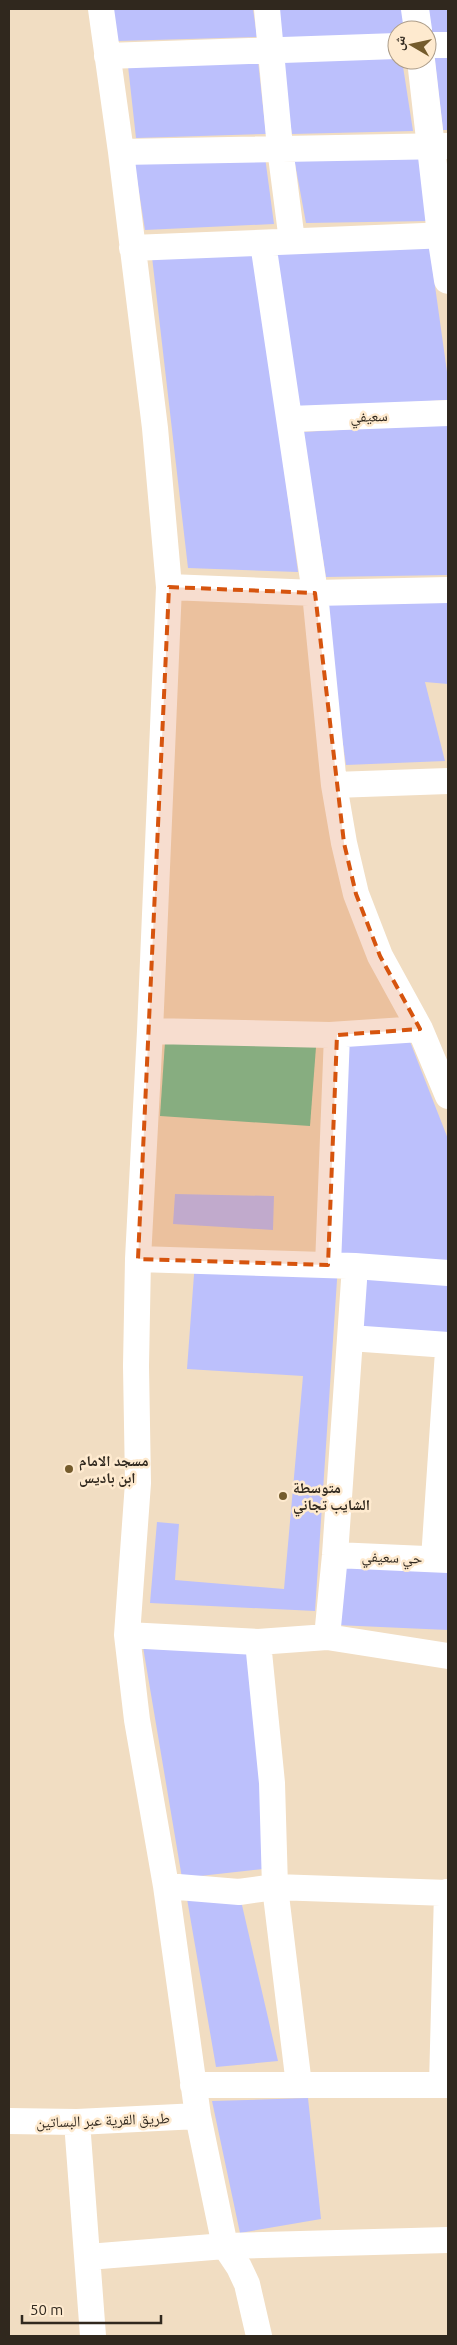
<svg xmlns="http://www.w3.org/2000/svg" width="457" height="2345" viewBox="0 0 457 2345" font-family="Ubuntu,'Noto Naskh Arabic',sans-serif">
<style>
.green{fill:#73c39d}
.building{fill:#bcc0fc}
.lines{fill:none;stroke-linecap:round;stroke-linejoin:round}
.minor{stroke:#fff;stroke-width:26}
.major{stroke:#fff;stroke-width:28}
.marked{fill:#d6540e;fill-opacity:0.2;stroke:#d6540e;stroke-width:4;stroke-dasharray:10 6;stroke-linejoin:round}
.poi-dot{fill:#745b2c;stroke:#feeacf;stroke-width:2}
.labels{text-anchor:middle;dominant-baseline:central;stroke-width:5;stroke-linejoin:round;paint-order:stroke}
.street-label{font-size:15px;fill:#30281e;stroke:#feeacf}
.poi-label{font-size:15px;font-weight:bold;fill:#30281e;stroke:#feeacf;text-anchor:start}
</style>
<rect width="100%" height="100%" fill="#f1ddc2"/>
<path class="green" d="M165,1042L316,1047L310,1126L160,1116Z"/>
<path class="building" d="M112,9H253L257,37L118,41Z
M277,9H404L409,30H397V34L280,40Z
M428,9H448V32H430Z
M397,54V60H402L413,131L292,134L280,61Z
M434,54H448V130H443Z
M258,61L266,134L136,138L128,66Z
M265,157L274,224L145,230L134,160Z
M422,157L429,221L306,223L294,158Z
M429,243L448,379V400L299,408L276,251Z
M255,253L298,572L188,568L152,257Z
M448,424V575L326,577L303,432Z
M448,595V684L425,682L445,761L346,765L322,598Z
M409,1039L448,1139V1261L336,1254L346,1041Z
M175,1194L274,1196L273,1230L173,1224Z
M195,1261L338,1265L315,1611L150,1603L157,1522L179,1524L175,1580L284,1589L303,1376L187,1369Z
M363,1275L448,1281V1333L360,1330Z
M334,1562L448,1568V1630L336,1625Z
M143,1647L256,1653L263,1869L182,1878Z
M239,1892L278,2061L216,2067L186,1893Z
M308,2098L321,2219L240,2233L212,2101Z"/>
<g class="lines">
<path class="minor" d="M101,9L121,152L155,428L169,587L150,1031L138,1259L136,1366L138,1483L127,1635L137,1720L166,1886L198,2116L225,2246L239,2267L247,2284L259,2336
M267,9L280,148L292,241
M427,45H448
M107,56L397,46
M121,152L448,146
M263,243L315,593L334,785L344,843L356,894L380,956L420,1029L448,1096
M132,248L448,235
M290,419L448,413
M169,587L315,593L448,590
M334,785L448,781
M150,1031L330,1035L420,1029
M138,1259L355,1266L448,1273
M328,1265L337,1035
M350,1338L448,1345
M335,1555L448,1560
M434,1559L448,1351
M127,1635L258,1642L327,1637L448,1656
M327,1637L335,1555L355,1266
M258,1642L272,1783L275,1887L299,2085
M166,1886L239,1892L275,1887L448,1893
M193,2085H448
M442,2085L447,1892
M9,2121L77,2122L198,2116
M77,2122L93,2336
M88,2257L225,2246L448,2240"/>
<path class="major" d="M415,9L418,30
M421,60L441,235L448,280"/>
</g>
<path class="marked" d="M169,587L315,593L344,843L356,894L380,956L420,1029L337,1035L328,1265L138,1259Z"/>
<g class="poi-dot">
<circle cx="69" cy="1469" r="5"/>
<circle cx="283" cy="1496" r="5"/>
</g>
<g class="labels">
<g class="street-label">
<text transform="translate(369 416) rotate(-2)">سعيفي</text>
<text transform="translate(392 1557) rotate(2)">حي سعيفي</text>
<text transform="translate(103 2120) rotate(-2)">طريق القرية عبر البساتين</text>
</g>
<g class="poi-label">
<text x="79" y="1460">مسجد الامام<tspan x="79" dy="17">ابن باديس</tspan></text>
<text x="293" y="1487">متوسطة<tspan x="293" dy="17">الشايب تجاني</tspan></text>
</g>
</g>
<rect width="457" height="2345" fill="none" stroke="#30281e" stroke-width="20"/>
<g transform="translate(412 45) rotate(279)"><circle r="24" fill="#feeacf" stroke="#ac9c88"/>
<path d="M0-4L9 19L0 12L-9 19Z" fill="#745b2c"/>
<text y="-8" font-size="14" font-weight="bold" text-anchor="middle" fill="#30281e">ش</text>
</g>
<path d="M22 2315v8h139v-8" fill="none" stroke="#30281e" stroke-width="2.5"/>
<text x="30" y="2315" font-size="15" fill="#30281e" stroke="#feeacf" stroke-width="4" paint-order="stroke">50 m</text>
</svg>
